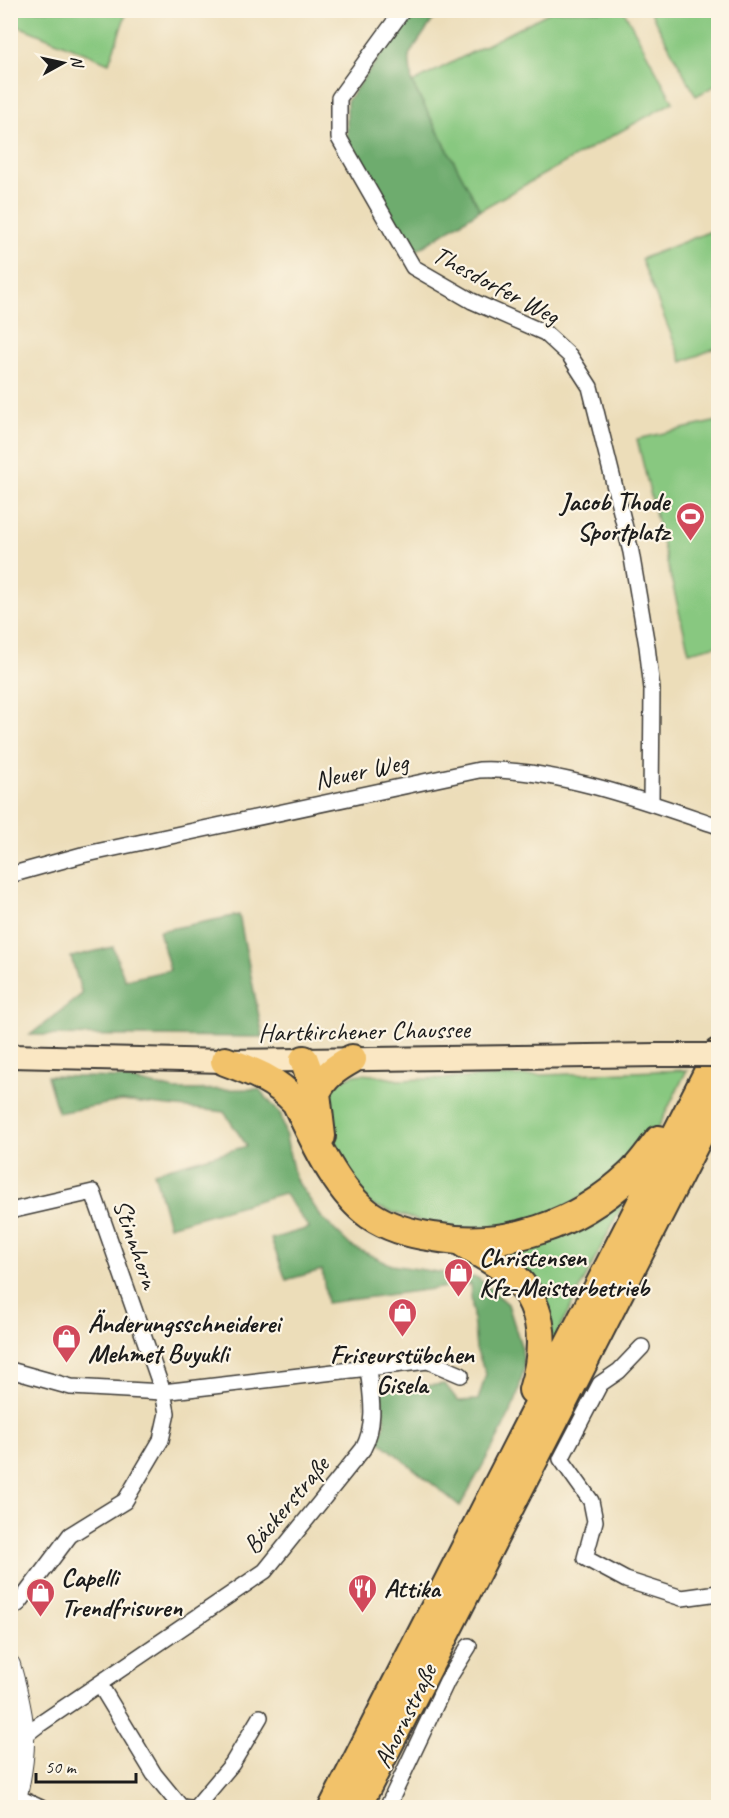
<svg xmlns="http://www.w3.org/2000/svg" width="729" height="1818" viewBox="0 0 729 1818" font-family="Caveat,sans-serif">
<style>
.green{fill:#88c880;stroke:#52724e;stroke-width:1.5}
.forest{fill:#6eac6e;stroke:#456445;stroke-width:1.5}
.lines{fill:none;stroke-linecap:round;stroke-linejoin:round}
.minor-casing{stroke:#3b3934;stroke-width:18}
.tertiary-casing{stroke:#3b3934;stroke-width:22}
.secondary-casing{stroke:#3b3934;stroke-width:26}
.motorway-casing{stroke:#3b3934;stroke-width:32}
.minor{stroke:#fff;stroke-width:15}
.tertiary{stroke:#fff;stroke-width:20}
.secondary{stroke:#fae7c3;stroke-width:22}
.motorway{stroke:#f2c26a;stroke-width:28}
.secondary-bridge-casing{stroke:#3b3934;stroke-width:26;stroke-linecap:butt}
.secondary-bridge{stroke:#fae7c3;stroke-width:22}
.labels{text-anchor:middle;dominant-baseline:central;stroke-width:4.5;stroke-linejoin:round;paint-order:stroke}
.street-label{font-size:26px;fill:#1c1c1c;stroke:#fcf5e5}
.poi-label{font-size:26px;font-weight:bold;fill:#1c1c1c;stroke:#fcf5e5;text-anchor:start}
</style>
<rect width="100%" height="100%" fill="#fcf5e5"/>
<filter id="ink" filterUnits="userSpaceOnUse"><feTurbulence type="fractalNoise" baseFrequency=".0167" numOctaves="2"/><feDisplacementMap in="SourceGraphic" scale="12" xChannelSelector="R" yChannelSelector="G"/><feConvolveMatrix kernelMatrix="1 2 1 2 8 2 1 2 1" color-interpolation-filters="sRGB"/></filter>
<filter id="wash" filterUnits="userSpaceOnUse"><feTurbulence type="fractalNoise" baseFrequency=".008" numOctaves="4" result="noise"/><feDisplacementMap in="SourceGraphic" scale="24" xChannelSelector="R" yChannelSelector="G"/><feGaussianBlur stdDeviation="1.35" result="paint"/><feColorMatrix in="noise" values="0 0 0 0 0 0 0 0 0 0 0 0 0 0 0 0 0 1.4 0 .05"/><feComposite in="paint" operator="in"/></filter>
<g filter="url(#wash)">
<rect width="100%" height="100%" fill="#ecddb9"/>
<path class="green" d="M10,11L11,10L127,11L109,63L11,23Z
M552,11H624L673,102L480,210L412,83Z
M650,11H718V84L696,96Z
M711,231L718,251V347L682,362L641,259Z
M718,421V645L689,652L637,439Z
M687,1070L659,1126L628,1167L543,1222L450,1231L371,1205L337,1162L328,1118L329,1088C358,1068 366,1074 399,1080Z
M630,1190L553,1342L488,1245Z"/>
<path class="forest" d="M413,11H439L409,55L412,83L480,210L413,253L347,138V101Z
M239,915L263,1037L30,1035L82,994L71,957L113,947L125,980L170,970L159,931Z
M47,1076L122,1078L175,1090L259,1089L281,1115L295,1178L322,1218L351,1246L391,1265L478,1278L508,1304L522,1349L524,1369L516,1400L499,1436L460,1506L378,1440L385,1425L381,1390L445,1384L458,1401L478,1400L486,1374L476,1349L470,1284L327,1303L322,1270L286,1280L271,1239L309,1228L284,1193L169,1226L154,1172L247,1146L224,1112L122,1101L58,1113Z"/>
</g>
<g filter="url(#ink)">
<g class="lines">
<defs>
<path id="minor" d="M403,10L339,98V138L413,267L472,301L545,333L570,356L590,387L631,552L647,646L652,689L651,803
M10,875L82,855L479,770C553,767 648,802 718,826
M10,1211L93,1192L163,1392L167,1413L161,1440L125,1501L70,1535L19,1603L10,1610
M642,1347L619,1371L600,1384L561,1459L591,1501L595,1521L585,1558L626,1580L682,1598L718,1593
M10,1370L71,1387L163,1392L428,1361L461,1375
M100,1685L154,1774L181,1807L189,1808
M10,1747L37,1726L265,1571L363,1449C377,1423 371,1396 368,1368
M17,1797L41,1808
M195,1808L232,1764L260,1717
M387,1808L447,1681L469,1646"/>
<path id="tertiary" d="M10,1665C27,1725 29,1746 14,1808"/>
<path id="secondary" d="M10,1056L225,1061L658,1055"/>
<path id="motorway" d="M304,1060L316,1093L321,1136
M225,1061C252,1071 276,1080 296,1102C314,1139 336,1191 370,1215C389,1228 412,1234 434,1237C506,1250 577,1225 630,1175C641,1165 650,1151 659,1140
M316,1093C324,1076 336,1068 352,1059
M462,1242C475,1251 489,1258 502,1267C545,1297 547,1345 533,1390
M333,1808L718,1053
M356,1808L718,1098"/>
</defs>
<use href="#minor" class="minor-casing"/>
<use href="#tertiary" class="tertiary-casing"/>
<use href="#secondary" class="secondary-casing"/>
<use href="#motorway" class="motorway-casing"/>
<use href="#minor" class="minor"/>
<use href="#tertiary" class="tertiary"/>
<use href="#secondary" class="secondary"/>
<use href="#motorway" class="motorway"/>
<defs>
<path id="secondary-bridge" d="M658,1055H718"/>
</defs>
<use href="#secondary-bridge" class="secondary-bridge-casing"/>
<use href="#secondary-bridge" class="secondary-bridge"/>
</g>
</g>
<defs>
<symbol id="stadium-pin" viewBox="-11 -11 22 30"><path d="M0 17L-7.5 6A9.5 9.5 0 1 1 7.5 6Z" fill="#d1495b" stroke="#fcf5e5"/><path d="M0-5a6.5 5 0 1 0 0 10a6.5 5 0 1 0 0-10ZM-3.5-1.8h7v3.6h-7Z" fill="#fff"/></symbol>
<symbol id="shop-pin" viewBox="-11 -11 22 30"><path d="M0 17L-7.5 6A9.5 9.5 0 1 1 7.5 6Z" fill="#d1495b" stroke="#fcf5e5"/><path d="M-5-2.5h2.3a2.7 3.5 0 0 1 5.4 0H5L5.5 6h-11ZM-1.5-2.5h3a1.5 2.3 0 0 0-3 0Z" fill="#fff"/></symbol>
<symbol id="restaurant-pin" viewBox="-11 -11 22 30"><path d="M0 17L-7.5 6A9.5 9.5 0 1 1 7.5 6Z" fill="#d1495b" stroke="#fcf5e5"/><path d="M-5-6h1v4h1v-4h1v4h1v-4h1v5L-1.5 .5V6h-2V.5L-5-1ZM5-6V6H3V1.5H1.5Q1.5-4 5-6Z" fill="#fff"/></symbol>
</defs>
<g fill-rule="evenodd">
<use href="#stadium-pin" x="674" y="500" width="33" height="45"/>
<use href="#shop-pin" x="442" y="1256" width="33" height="45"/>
<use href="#shop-pin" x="386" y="1296" width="33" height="45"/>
<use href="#shop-pin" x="50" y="1322" width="33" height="45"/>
<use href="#restaurant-pin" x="346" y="1572" width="33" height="45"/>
<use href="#shop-pin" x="24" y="1576" width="33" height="45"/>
</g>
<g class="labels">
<g class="street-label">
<text transform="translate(496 285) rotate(28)">Thesdorfer Weg</text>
<text transform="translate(361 771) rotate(-12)">Neuer Weg</text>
<text transform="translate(364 1031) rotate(-1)">Hartkirchener Chaussee</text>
<text transform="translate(136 1244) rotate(71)">Stinnhorn</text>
<text transform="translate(286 1505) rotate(-50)">Bäckerstraße</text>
<text transform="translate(405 1716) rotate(-64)">Ahornstraße</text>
</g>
<g class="poi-label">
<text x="669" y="501" text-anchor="end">Jacob Thode<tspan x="669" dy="30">Sportplatz</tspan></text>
<text x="479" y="1257">Christensen<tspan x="479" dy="30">Kfz-Meisterbetrieb</tspan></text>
<text x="88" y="1323">Änderungsschneiderei<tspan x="88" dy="30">Mehmet Buyukli</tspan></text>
<text x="402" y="1354" text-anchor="middle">Friseurstübchen<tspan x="402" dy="30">Gisela</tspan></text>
<text x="61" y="1577">Capelli<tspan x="61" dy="30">Trendfrisuren</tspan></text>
<text x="384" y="1588">Attika</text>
</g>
</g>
<rect width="729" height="1818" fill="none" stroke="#fcf5e5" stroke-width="36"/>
<g transform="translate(63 63) rotate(82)" stroke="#fcf5e5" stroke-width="4.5" paint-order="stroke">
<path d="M0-4.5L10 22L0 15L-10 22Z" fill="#1c1c1c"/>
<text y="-9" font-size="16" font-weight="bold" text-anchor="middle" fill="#1c1c1c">N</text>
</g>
<path d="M36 1773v9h100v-9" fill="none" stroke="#1c1c1c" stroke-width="3"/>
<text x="45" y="1773" font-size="18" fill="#1c1c1c" stroke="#fcf5e5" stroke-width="4.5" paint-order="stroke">50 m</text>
</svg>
